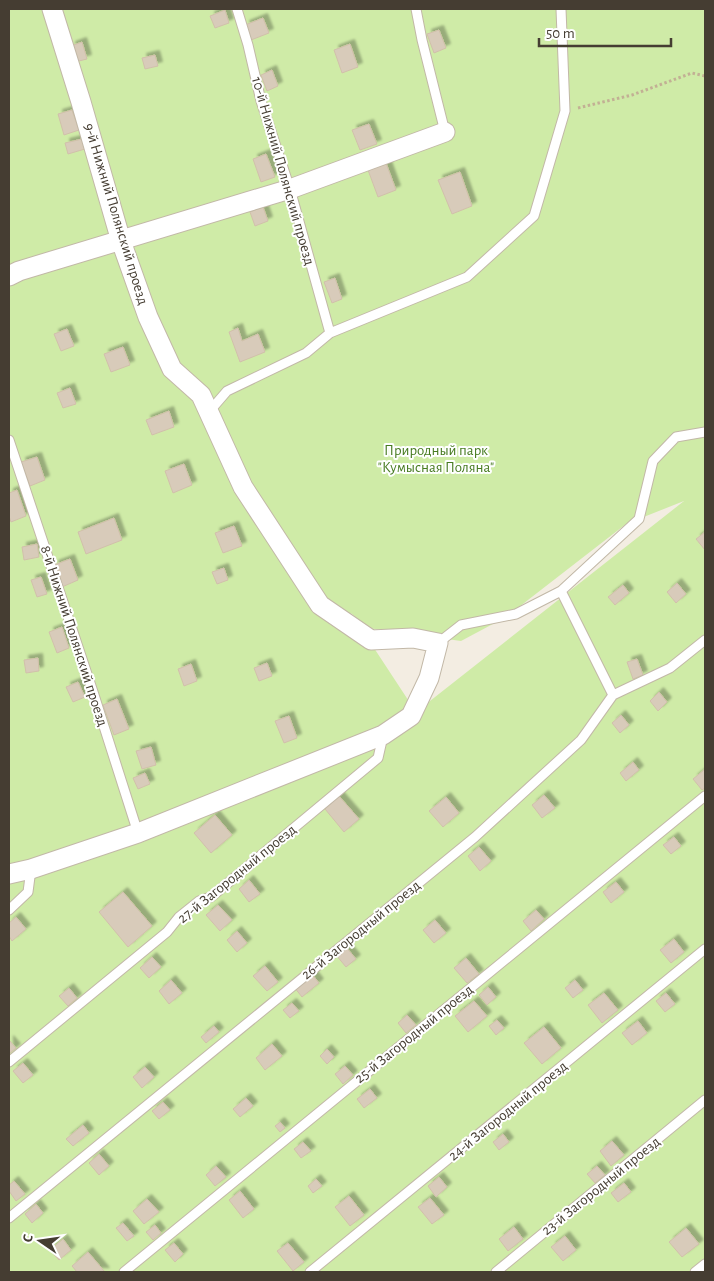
<svg xmlns="http://www.w3.org/2000/svg" width="714" height="1281" viewBox="0 0 714 1281" font-family="'Alegreya Sans',sans-serif">
<style>
.green{fill:#cfeba7;fill-rule:evenodd}
.building{fill:#d8cbba;stroke:#d1c0aa;filter:url(#shadow)}
.lines{fill:none;stroke-linecap:round;stroke-linejoin:round}
.lane-casing{stroke:#c2b8a7;stroke-width:11}
.street-casing{stroke:#c2b8a7;stroke-width:21}
.path{stroke:#c2b094;stroke-width:3;stroke-dasharray:2.5 2.5;stroke-linecap:butt}
.lane{stroke:#fff;stroke-width:9}
.street{stroke:#fff;stroke-width:19}
.labels{text-anchor:middle;dominant-baseline:central;stroke-width:4;stroke-linejoin:round;paint-order:stroke}
.street-label{font-size:15px;fill:#453d32;stroke:#fff}
.park-label{font-size:15px;fill:#477b21;stroke:#fff}
</style>
<defs>
<filter id="shadow"><feDropShadow dx="4.5" dy="-4.5" stdDeviation="1" flood-color="#0004"/></filter>
</defs>
<rect width="100%" height="100%" fill="#f3ede2"/>
<path class="green" d="M9,9H705V1272H9ZM684,501L416,712L351,613L368,628L461,641L506,617L626,524Z"/>
<path class="building" d="M225,10L229,23L215,28L210,16Z
M263,18L269,33L251,40L245,25Z
M439,30L446,48L434,53L427,34Z
M82,42L87,59L75,62L71,46Z
M350,44L358,67L342,73L334,50Z
M155,55L158,66L145,69L142,58Z
M272,70L278,86L267,91L261,75Z
M72,110L79,130L64,135L58,114Z
M369,124L377,144L360,150L352,130Z
M82,139L85,149L68,154L65,143Z
M266,154L275,177L261,182L253,159Z
M386,163L396,190L378,197L368,170Z
M460,172L472,206L452,214L438,180Z
M263,207L268,221L255,226L250,212Z
M335,278L342,299L332,303L324,282Z
M238,328L242,341L258,334L265,352L240,362L229,332Z
M67,329L74,346L61,351L54,334Z
M123,347L130,365L111,372L104,354Z
M70,388L76,404L63,408L57,393Z
M169,411L174,427L152,435L146,420Z
M37,457L45,480L30,486L21,462Z
M184,464L192,485L173,493L165,471Z
M17,490L26,516L11,522L9,516V493Z
M114,518L122,540L86,554L78,532Z
M234,526L242,546L223,553L215,533Z
M705,532V550L696,539Z
M37,544L39,557L24,560L22,547Z
M70,559L78,580L62,587L54,565Z
M224,568L228,580L217,584L212,572Z
M41,577L47,594L37,597L31,580Z
M677,583L686,594L676,603L667,592Z
M623,585L629,593L615,605L608,597Z
M62,627L69,648L57,653L49,632Z
M38,658L39,671L26,673L24,660Z
M637,659L643,675L633,679L627,662Z
M267,663L272,676L259,681L254,668Z
M191,664L197,681L184,686L178,669Z
M78,682L85,697L73,702L66,687Z
M659,692L667,702L658,711L650,701Z
M117,699L129,729L114,735L103,705Z
M621,715L629,725L620,733L612,723Z
M289,716L297,738L284,743L275,721Z
M151,747L156,765L142,769L136,751Z
M633,762L639,770L626,781L620,773Z
M704,770L705,772V788L702,790L693,779Z
M145,773L150,784L138,789L133,778Z
M544,795L555,808L542,818L532,805Z
M339,796L359,819L344,832L325,809Z
M446,797L459,813L443,827L429,811Z
M215,815L232,835L211,853L194,833Z
M674,837L681,846L671,854L663,845Z
M479,847L491,861L480,871L468,856Z
M249,880L260,894L249,902L239,889Z
M616,882L624,892L611,903L603,892Z
M123,892L152,926L128,947L99,912Z
M218,905L232,920L220,931L206,915Z
M536,910L544,919L531,931L523,921Z
M16,917L26,929L12,941L9,936V923Z
M435,920L446,933L434,943L423,930Z
M237,931L247,943L237,952L227,940Z
M674,939L684,952L671,963L660,950Z
M346,947L356,959L346,967L336,955Z
M152,957L161,967L149,978L140,968Z
M466,958L479,974L467,983L454,968Z
M265,966L278,982L267,991L253,976Z
M311,973L319,983L302,997L294,987Z
M171,980L182,993L169,1004L159,991Z
M575,980L583,990L573,998L565,988Z
M488,987L496,997L487,1005L479,995Z
M69,988L77,998L68,1006L59,996Z
M604,993L618,1010L602,1023L588,1005Z
M666,993L675,1004L665,1012L656,1001Z
M474,1001L487,1016L468,1032L455,1016Z
M292,1003L299,1011L290,1018L283,1010Z
M407,1015L416,1025L406,1033L398,1023Z
M497,1020L504,1028L496,1035L489,1026Z
M638,1021L647,1033L632,1045L622,1033Z
M214,1026L219,1032L206,1043L201,1037Z
M544,1027L561,1048L542,1064L524,1043Z
M9,1040L16,1048L9,1054Z
M272,1044L282,1056L265,1070L256,1058Z
M327,1049L334,1057L327,1064L320,1056Z
M23,1063L33,1075L23,1083L13,1071Z
M345,1066L353,1075L343,1084L335,1074Z
M145,1067L154,1077L142,1088L133,1077Z
M370,1089L377,1098L364,1108L357,1099Z
M246,1098L253,1106L240,1117L233,1109Z
M163,1102L170,1110L159,1119L152,1111Z
M280,1122L285,1128L280,1132L275,1126Z
M83,1125L89,1133L73,1146L66,1139Z
M503,1134L509,1142L499,1150L493,1142Z
M612,1141L624,1155L611,1166L600,1151Z
M303,1142L311,1151L301,1158L294,1149Z
M99,1154L109,1166L99,1175L89,1163Z
M216,1166L226,1177L215,1186L206,1175Z
M597,1166L605,1175L595,1183L587,1174Z
M439,1177L447,1187L436,1197L428,1186Z
M316,1179L322,1186L313,1193L308,1186Z
M14,1181L25,1194L16,1201L9,1191V1185Z
M624,1183L631,1192L618,1202L611,1193Z
M240,1191L254,1209L243,1218L229,1200Z
M349,1196L364,1215L350,1226L335,1207Z
M430,1198L444,1215L432,1224L418,1207Z
M147,1199L159,1212L144,1224L133,1211Z
M36,1204L43,1213L32,1223L25,1214Z
M123,1223L134,1236L127,1241L116,1228Z
M155,1225L161,1233L153,1240L146,1232Z
M514,1227L523,1239L508,1251L499,1239Z
M686,1228L699,1244L682,1257L669,1242Z
M565,1236L576,1250L563,1261L551,1247Z
M63,1239L71,1250L59,1260L50,1250Z
M174,1243L183,1254L175,1262L165,1250Z
M288,1243L304,1262L293,1271L277,1251Z
M88,1252L105,1272H77L72,1266Z"/>
<g class="lines">
<defs>
<path id="lane" d="M237,9L248,45L261,101L290,189L330,333
M416,9L422,40L445,132
M208,413L227,391L306,353L330,333L467,277L534,216L565,111L561,9
M9,440L94,695L138,833
M561,591L613,695
M438,643L461,625L516,614L561,591L639,519L653,461L676,437L705,432
M9,910L28,892L31,869
M9,1062L167,932L179,917L199,901L211,897L378,758L383,736
M9,1218L475,837L581,740L613,695L670,668L705,640
M124,1272L705,796
M310,1272L705,949
M496,1272L705,1100
M695,1272L705,1264"/>
<path id="street" d="M9,276L19,271L290,189L445,132
M9,874L31,869L138,833L383,735L411,716L429,678L438,643L413,638L371,640L320,605L243,487L201,395L172,369L148,317L121,241L81,102L52,9"/>
</defs>
<use href="#lane" class="lane-casing"/>
<use href="#street" class="street-casing"/>
<path class="path" d="M578,108L632,95L692,73L705,76"/>
<use href="#lane" class="lane"/>
<use href="#street" class="street"/>
</g>
<g class="labels">
<g class="street-label">
<text transform="translate(283 171) rotate(74)">10-й Нижний Полянский проезд</text>
<text transform="translate(116 214) rotate(73)">9-й Нижний Полянский проезд</text>
<text transform="translate(74 636) rotate(72)">8-й Нижний Полянский проезд</text>
<text transform="translate(237 874) rotate(-39)">27-й Загородный проезд</text>
<text transform="translate(361 930) rotate(-39)">26-й Загородный проезд</text>
<text transform="translate(414 1034) rotate(-39)">25-й Загородный проезд</text>
<text transform="translate(508 1111) rotate(-39)">24-й Загородный проезд</text>
<text transform="translate(601 1186) rotate(-39)">23-й Загородный проезд</text>
</g>
<g class="park-label">
<text x="436" y="450">Природный парк<tspan x="436" dy="17">"Кумысная Поляна"</tspan></text>
</g>
</g>
<rect width="714" height="1281" fill="none" stroke="#453d32" stroke-width="20"/>
<g transform="translate(40 1241) rotate(283)" stroke="#ffffff" stroke-width="4" paint-order="stroke">
<path d="M0-4L9 19L0 12L-9 19Z" fill="#453d32"/>
<text y="-8" font-size="14" font-weight="bold" text-anchor="middle" fill="#453d32">С</text>
</g>
<path d="M539 38v8h132v-8" fill="none" stroke="#453d32" stroke-width="2.5"/>
<text x="546" y="38" font-size="15" fill="#453d32" stroke="#ffffff" stroke-width="4" paint-order="stroke">50 m</text>
</svg>
